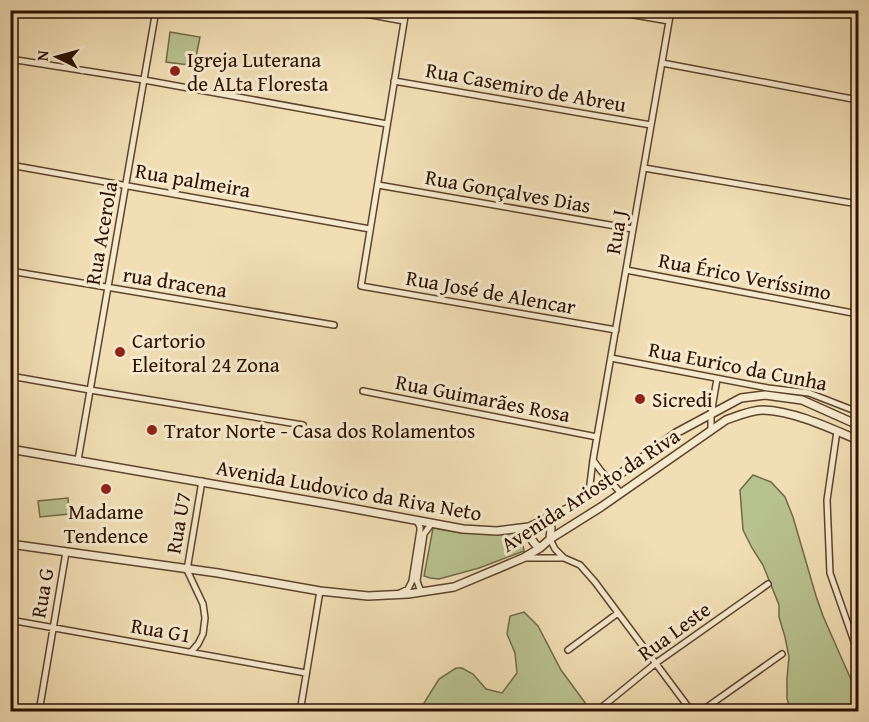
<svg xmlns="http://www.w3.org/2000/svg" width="869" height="722" viewBox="0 0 869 722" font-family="'Gentium Book Plus',serif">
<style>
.green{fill:#b8c28f;stroke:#726948;stroke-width:1.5}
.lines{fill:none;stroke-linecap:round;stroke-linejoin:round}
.minor-casing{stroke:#5d442d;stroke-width:8}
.tertiary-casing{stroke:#5d442d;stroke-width:10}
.minor{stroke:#f6eace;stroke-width:5}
.tertiary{stroke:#f6eace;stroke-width:7}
.poi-dot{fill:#8f2418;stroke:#f6eace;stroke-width:2}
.labels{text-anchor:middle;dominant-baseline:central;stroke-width:6;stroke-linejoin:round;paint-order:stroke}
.poi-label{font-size:21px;fill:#2c1000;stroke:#f6eace;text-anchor:start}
.street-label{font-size:21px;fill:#2c1000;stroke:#f6eace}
</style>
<rect width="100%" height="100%" fill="#f1deb4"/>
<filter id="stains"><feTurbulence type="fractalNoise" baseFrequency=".00333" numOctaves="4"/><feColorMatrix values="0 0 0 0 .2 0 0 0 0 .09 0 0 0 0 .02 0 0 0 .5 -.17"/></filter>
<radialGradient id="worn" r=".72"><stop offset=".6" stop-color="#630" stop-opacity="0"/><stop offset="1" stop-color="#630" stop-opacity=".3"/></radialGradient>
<path class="green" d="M170,32L200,37L195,62H190L189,65L166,62Z
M753,475L771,482L785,497L793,517L816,596L823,616L849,675L858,694V711H791L787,699V678L789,657L785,637L779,617V605L763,565L752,548L743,530L740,490Z
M68,498L69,514L40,517L38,501Z
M433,528L462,533H521L524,551L479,568L439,579L430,578L424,576Z
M524,612L538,626L561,670L586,704L594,711H419L439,679L456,668H462L473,674L486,689L502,693L517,673L515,653L507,634L510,616Z"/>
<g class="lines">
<defs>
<path id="minor" d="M344,10L404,21
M406,10L361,286L616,330
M605,10L669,21
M10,59L144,80L387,124
M662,63L858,100
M394,81L651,125
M10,165L370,229
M644,168L858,204
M378,185L633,229
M626,270L858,314
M10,271L334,325
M611,358L768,388L809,393L858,412
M10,376L90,390L303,425
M363,391L597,437
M711,429V414L717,379
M837,431L827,500L830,573L858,653
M78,460L156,10
M593,460L601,471L620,492
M589,492L593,460L671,10
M550,539L555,549L564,558L580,565L595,582L692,712
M524,558H564
M421,592L417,581L424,534L432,523
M400,593L408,589L412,581L420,530V527L417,521
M10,620L306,673
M568,650L618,613
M191,652L198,644L203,634L205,618L203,604L187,570L202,481
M602,707L656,663L768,584
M39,712L66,552
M300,712L320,591
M700,712L782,654"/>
<path id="tertiary" d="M10,449L334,505L463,529L497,531L529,527L569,508L589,492L609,482L676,433L741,398L765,395L802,400L858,425
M547,519L551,528L550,539
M529,527C529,536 532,543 540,548
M10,544L218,573L320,591L368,596L408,594L454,587L523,558L540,548L550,539L601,507L726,420C737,416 751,410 763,410C794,411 830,428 858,440"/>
</defs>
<use href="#minor" class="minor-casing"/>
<use href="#tertiary" class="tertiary-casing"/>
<use href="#minor" class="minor"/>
<use href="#tertiary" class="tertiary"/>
</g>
<g class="poi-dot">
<circle cx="175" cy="71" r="6"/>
<circle cx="120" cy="352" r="6"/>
<circle cx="640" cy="399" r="6"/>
<circle cx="152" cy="430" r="6"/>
<circle cx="106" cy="489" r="6"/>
</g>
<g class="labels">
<g class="poi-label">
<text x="187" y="59">Igreja Luterana<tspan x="187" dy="24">de ALta Floresta</tspan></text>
<text x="132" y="340">Cartorio<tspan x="132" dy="24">Eleitoral 24 Zona</tspan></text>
<text x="652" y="399">Sicredi</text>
<text x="164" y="430">Trator Norte - Casa dos Rolamentos</text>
<text x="106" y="511" text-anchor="middle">Madame<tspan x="106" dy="24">Tendence</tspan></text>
</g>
<g class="street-label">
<text transform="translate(526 87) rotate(10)">Rua Casemiro de Abreu</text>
<text transform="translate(193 180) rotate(10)">Rua palmeira</text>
<text transform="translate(508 191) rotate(10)">Rua Gonçalves Dias</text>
<text transform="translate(616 232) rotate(-80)">Rua J</text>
<text transform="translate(101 233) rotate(-80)">Rua Acerola</text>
<text transform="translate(745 276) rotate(11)">Rua Érico Veríssimo</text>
<text transform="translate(175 282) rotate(9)">rua dracena</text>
<text transform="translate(491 292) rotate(10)">Rua José de Alencar</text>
<text transform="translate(738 366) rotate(11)">Rua Eurico da Cunha</text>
<text transform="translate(483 398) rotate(11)">Rua Guimarães Rosa</text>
<text transform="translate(349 490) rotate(10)">Avenida Ludovico da Riva Neto</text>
<text transform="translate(590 490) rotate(-33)">Avenida Ariosto da Riva</text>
<text transform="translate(178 523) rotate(-80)">Rua U7</text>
<text transform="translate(42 593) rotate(-80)">Rua G</text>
<text transform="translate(161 630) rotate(10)">Rua G1</text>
<text transform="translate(674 631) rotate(-36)">Rua Leste</text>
</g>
</g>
<rect width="869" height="722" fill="none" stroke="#f1deb4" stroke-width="36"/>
<rect x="12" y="12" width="845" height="698" fill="none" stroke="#2c1000" stroke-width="3"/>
<rect x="18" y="18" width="833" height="686" fill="none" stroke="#2c1000" stroke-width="1.5"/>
<g transform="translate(57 57) rotate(275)" stroke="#f6eace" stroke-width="4.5" paint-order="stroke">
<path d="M0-4.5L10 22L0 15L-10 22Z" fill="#2c1000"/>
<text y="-9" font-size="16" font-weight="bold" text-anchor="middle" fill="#2c1000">N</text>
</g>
<rect width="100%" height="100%" filter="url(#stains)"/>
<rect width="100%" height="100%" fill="url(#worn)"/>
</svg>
